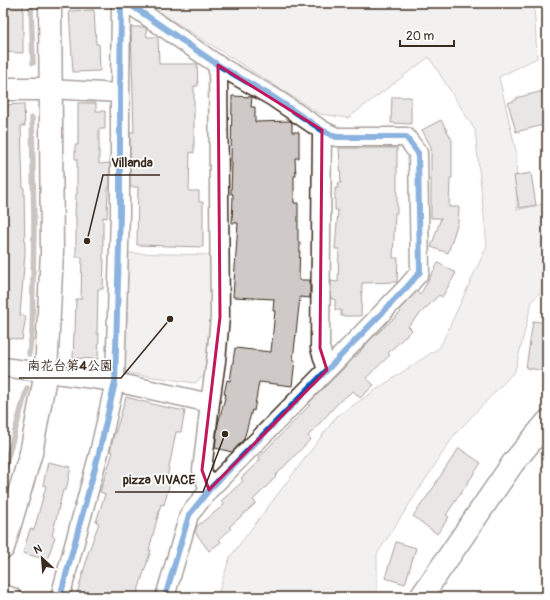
<svg xmlns="http://www.w3.org/2000/svg" width="550" height="600" viewBox="0 0 550 600" font-family="Pangolin,'Klee One',sans-serif">
<style>
.green{fill:#e2e0de;stroke:#8e857e}
.lines{fill:none;stroke-linecap:round;stroke-linejoin:round}
.stream{stroke:#887e77;stroke-width:5.5}
.building{fill:#cfcac7;stroke:#3b2a1e}
.street-casing{stroke:#3b2a1e;stroke-width:21}
.secondary-casing{stroke:#3b2a1e;stroke-width:25}
.street{stroke:#fff;stroke-width:18}
.secondary{stroke:#fff;stroke-width:22}
.cycleway-casing{stroke:#fff;stroke-width:8}
.cycleway{stroke:#0057b8;stroke-width:6}
.marked{fill:none;stroke:#c2185b;stroke-width:3;stroke-linejoin:round}
.leader{fill:none;stroke:#3b2a1e;stroke-width:1.5}
.callout-dot{fill:#3b2a1e;stroke:#fff;stroke-width:1.5}
.callout-label{font-size:13px;text-anchor:middle;font-weight:bold;fill:#3b2a1e;stroke:#fff;stroke-width:3.5;stroke-linejoin:round;paint-order:stroke}
</style>
<rect width="100%" height="100%" fill="#fff"/>
<filter id="ink" filterUnits="userSpaceOnUse"><feTurbulence type="fractalNoise" baseFrequency=".025" numOctaves="2"/><feDisplacementMap in="SourceGraphic" scale="8" xChannelSelector="R" yChannelSelector="G"/><feConvolveMatrix kernelMatrix="1 2 1 2 8 2 1 2 1" color-interpolation-filters="sRGB"/></filter>
<g filter="url(#ink)">
<path class="green" d="M145,3H534L537,58L499,77L516,151L517,196V210L547,203V286L532,301L515,371L455,434L377,554V597H217L230,557L337,416L440,347L487,246L475,130L429,57L348,118L320,114Z
M127,253L215,255L214,318L205,375L195,383L126,373L120,366L127,320Z"/>
<g class="lines">
<path class="stream" d="M31,3L33,63
M29,354L32,333L34,226L32,118
M3,474L27,388"/>
</g>
<path class="building" d="M3,3H23V53L3,52Z
M94,10L96,44H99L100,71L73,72L69,11Z
M131,27H144L146,28L147,37H158L159,64H197L198,86H194V153L190,152L189,191H199V202H203V247L137,245L138,187H130V132H134Z
M547,90V124L516,132L508,103L516,100V98Z
M232,96L252,97L251,107H255V122L290,121L292,123V132H299V158H295L296,176H294V203H298V242H300L299,280H310V298L300,297L293,360H295L292,386L259,382L254,411L252,410L244,439L232,452L215,448L218,424L226,394H224L227,380L230,381L235,348L271,352L275,311H273L274,299L233,297L238,223H232L233,194H231L232,162H231Z
M392,97H411V124L391,123Z
M78,103H96V111H105V129H99V164L110,163V187L108,188L107,218L103,217V260H104L103,289H98L97,334H99L98,359L73,358L74,333H75L76,299H81L82,257H76V216H75L76,194H77V159H75V145H78Z
M24,104L25,126H21L23,188H24L25,254L20,315L26,316L22,340L3,337V105Z
M441,120L452,140V178H450L449,207H459L458,222L448,253L431,247L441,218H431V147L422,130Z
M339,148H397V213H395L393,258H398L397,282L362,283L361,316H341V310H335V299H331V281L338,282L339,249H335L338,210H335V188H338V183H341Z
M531,173L536,205L519,208L514,176Z
M438,263L456,273L442,297L439,295L408,326L412,330L388,353L390,355L366,378L374,385L360,398L353,391L340,401L308,436L311,439L275,476L276,477L253,500L256,503L229,527L231,529L219,539L221,542L209,551L195,532L197,526L224,505L221,501L243,481L241,478L261,459L258,458L310,405L308,404L361,351H360L371,339L401,312L399,310L417,291L420,295Z
M533,321L547,323V371L526,368Z
M126,397L160,406L185,411L181,432H176L167,478L171,479L164,505L161,504L149,550H151L136,597H76L87,559H86L99,523L96,522L105,494L100,492L113,452L110,451L114,434H115Z
M459,448L481,463L446,515L449,517L437,534L413,516L436,484H435Z
M48,462L71,467L66,490H63L52,536L55,537L47,560L23,553L30,529L34,530L46,486L43,485Z
M396,542L416,548L405,584L385,578Z"/>
<g class="lines">
<defs>
<path id="street" d="M128,3L218,65L273,97L322,130L336,137H406L418,153L420,272L407,287L327,370L209,490L189,515L165,597
M50,89L120,93
M322,130L320,348L327,370
M3,367L115,382L210,403
M209,490L202,470L210,403L216,361L220,317L218,65
M3,594L12,597
M60,597L99,453L115,382L120,213V93L121,3"/>
<path id="secondary" d="M3,89H50
M3,548L31,453L46,372L52,252L50,3
M421,597L513,463L547,422"/>
</defs>
<use href="#street" class="street-casing"/>
<use href="#secondary" class="secondary-casing"/>
<use href="#street" class="street"/>
<use href="#secondary" class="secondary"/>
<defs>
<path id="cycleway" d="M128,3L218,65L273,97L322,130L336,137H406L418,153L420,272L407,287L327,370L209,490L189,515L165,597
M60,597L99,453L115,382L120,213V93L121,3"/>
</defs>
<use href="#cycleway" class="cycleway-casing"/>
<use href="#cycleway" class="cycleway"/>
</g>
</g>
<path d="M0 0H550V600H0ZM218,65L322,130L320,348L327,370L209,490L202,470L220,317Z" fill="#fff" fill-opacity=".55" fill-rule="evenodd"/>
<path class="marked" d="M218,65L322,130L320,348L327,370L209,490L202,470L220,317Z"/>
<path class="leader" d="M87 241L103 175H160M170 319L121 378H19M225 434L203 492H115"/>
<g class="callout-dot">
<circle cx="87" cy="241" r="4"/>
<circle cx="170" cy="319" r="4"/>
<circle cx="225" cy="434" r="4"/>
</g>
<g class="callout-label">
<text x="132" y="167">Villanda</text>
<text x="70" y="370">南花台第4公園</text>
<text x="159" y="484">pizza VIVACE</text>
</g>
<rect width="550" height="600" fill="none" stroke="#fff" stroke-width="16"/>
<rect x="8" y="8" width="534" height="584" fill="none" stroke="#3b2a1e" stroke-width="1.5" filter="url(#ink)"/>
<g transform="translate(42 558) rotate(334)" stroke="#ffffff" stroke-width="3" paint-order="stroke">
<path d="M0-3L7 15L0 10L-7 15Z" fill="#3b2a1e"/>
<text y="-6" font-size="11" font-weight="bold" text-anchor="middle" fill="#3b2a1e">N</text>
</g>
<path d="M400 40v6h54v-6" fill="none" stroke="#3b2a1e" stroke-width="2"/>
<text x="406" y="40" font-size="12" fill="#3b2a1e" stroke="#ffffff" stroke-width="3" paint-order="stroke">20 m</text>
</svg>
